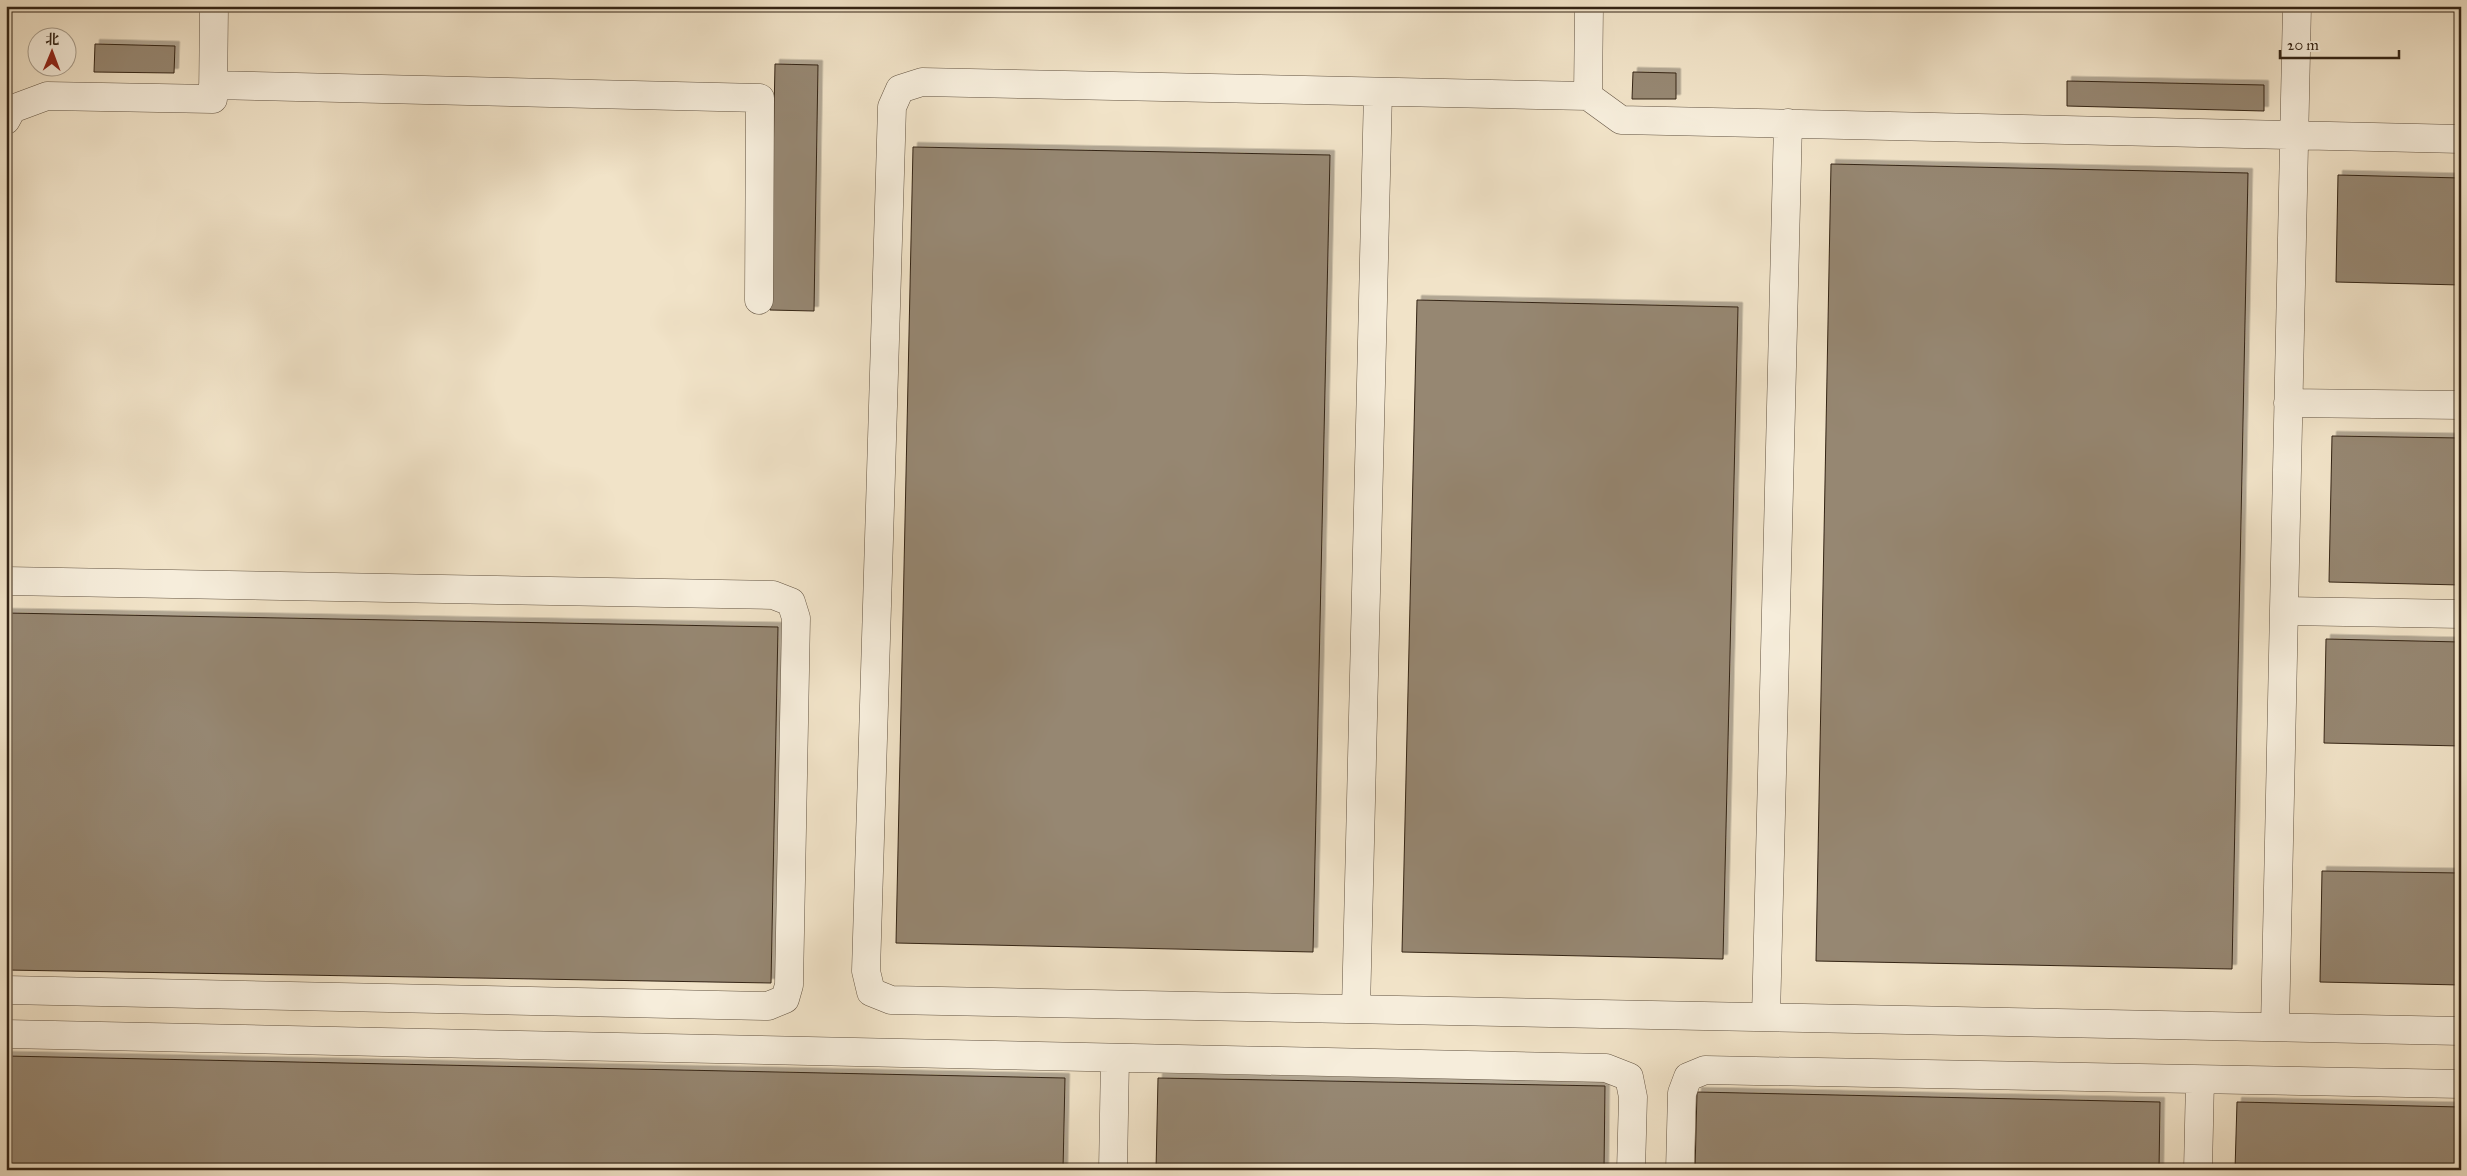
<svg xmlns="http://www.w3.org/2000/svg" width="2467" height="1176" viewBox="0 0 2467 1176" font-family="'IM FELL Great Primer','Noto Serif SC',serif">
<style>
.building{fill:#968772;stroke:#342415;filter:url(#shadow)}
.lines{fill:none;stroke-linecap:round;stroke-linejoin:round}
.minor-casing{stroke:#635442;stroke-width:29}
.minor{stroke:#f6eddb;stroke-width:28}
</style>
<defs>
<filter id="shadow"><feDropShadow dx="4.5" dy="-4.5" stdDeviation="0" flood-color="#0004"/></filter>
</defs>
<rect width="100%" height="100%" fill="#f1e3c8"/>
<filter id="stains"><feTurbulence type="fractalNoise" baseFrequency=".004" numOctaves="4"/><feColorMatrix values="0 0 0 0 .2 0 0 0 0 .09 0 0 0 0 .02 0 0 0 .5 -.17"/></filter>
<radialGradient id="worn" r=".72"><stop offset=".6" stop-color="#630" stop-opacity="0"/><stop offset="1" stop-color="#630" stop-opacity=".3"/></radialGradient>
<path class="building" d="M95,44L175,46L174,73L94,72Z
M775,64L818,65L814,311L770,310Z
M1633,72L1676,73V99H1632Z
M2067,81L2264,85V111L2067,106Z
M913,147L1330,155L1313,952L896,943Z
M1831,164L2248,173L2232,969L1816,961Z
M2338,175L2461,178V285L2336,282Z
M1417,300L1738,307L1723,959L1402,952Z
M2332,436L2461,438V585L2329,582Z
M6,613L778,627L771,983L6,970Z
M2326,639L2461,642V746L2324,743Z
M2322,871L2461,873V985L2320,982Z
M6,1056L1065,1078L1063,1170H6Z
M1158,1078L1605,1086L1604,1170H1156Z
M1697,1092L2160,1102L2159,1170H1695Z
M2237,1102L2461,1107V1170H2235Z"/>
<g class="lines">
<defs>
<path id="minor" d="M213,85L760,98L759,300
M1588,96L1589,6
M6,120L12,109L47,96L213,99L214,6
M2461,139L1621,120L1588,96L922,82L900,89L892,107L866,971L871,992L891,1000L2461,1031
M2288,403L2461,405
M6,581L773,595L791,602L796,618L789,985L785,999L768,1006L6,990
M2284,611L2461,614
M1356,1009L1378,92
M1766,1017L1788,123
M2275,1027L2297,6
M6,1034L1606,1068L1629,1077L1633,1097L1631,1170
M1113,1170L1115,1058
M1680,1170L1682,1093L1688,1077L1705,1070L2461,1084
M2198,1170L2200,1080"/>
</defs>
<use href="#minor" class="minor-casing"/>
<use href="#minor" class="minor"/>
</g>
<rect width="2467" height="1176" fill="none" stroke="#f1e3c8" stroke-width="25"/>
<rect x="8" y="8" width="2452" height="1161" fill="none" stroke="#342415" stroke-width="2.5"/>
<rect x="12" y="12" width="2442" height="1151" fill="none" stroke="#342415"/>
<g transform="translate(52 52) rotate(1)"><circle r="24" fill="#f6eddb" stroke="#a89d8c"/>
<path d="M0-4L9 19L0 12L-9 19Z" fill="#8f2418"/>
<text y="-8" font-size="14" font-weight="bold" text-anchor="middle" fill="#342415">北</text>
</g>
<path d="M2280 50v8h119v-8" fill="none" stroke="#342415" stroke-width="2.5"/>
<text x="2287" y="50" font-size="15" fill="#342415" stroke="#f6eddb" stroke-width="4" paint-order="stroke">20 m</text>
<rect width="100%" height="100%" filter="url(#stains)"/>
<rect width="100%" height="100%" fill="url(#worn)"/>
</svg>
